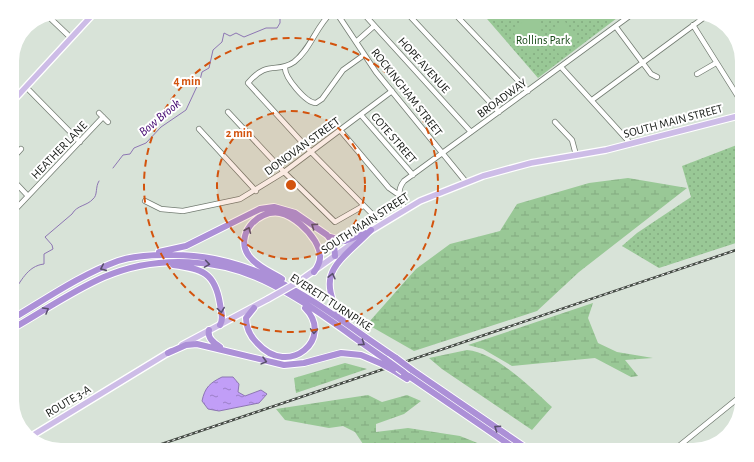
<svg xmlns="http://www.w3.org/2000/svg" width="754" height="462" viewBox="0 0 754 462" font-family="'Alegreya Sans',sans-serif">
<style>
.grass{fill:url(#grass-dots)}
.wetland{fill:url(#wetland-marsh)}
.garden{fill:#99c896}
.water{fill:url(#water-ripples);stroke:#8d76b3}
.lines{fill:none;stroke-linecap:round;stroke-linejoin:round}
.stream{stroke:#8d76b3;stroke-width:1}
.minor-casing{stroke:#737c72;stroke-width:6}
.major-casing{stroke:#fff;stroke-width:8}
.highway-casing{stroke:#fff;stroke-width:8}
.minor{stroke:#fff;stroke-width:4.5}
.major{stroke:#cdbce7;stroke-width:5.5}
.highway{stroke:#ac90d7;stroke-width:6}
.rail-casing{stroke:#444a44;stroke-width:2.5}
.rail{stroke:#fff;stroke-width:1;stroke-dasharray:3;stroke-linecap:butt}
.major-bridge-casing{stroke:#fff;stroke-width:8;stroke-linecap:butt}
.highway-bridge-casing{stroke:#fff;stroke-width:8;stroke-linecap:butt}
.major-bridge{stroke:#cdbce7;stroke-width:5.5}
.highway-bridge{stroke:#ac90d7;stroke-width:6}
.oneway{stroke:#594f6c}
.ring{fill:none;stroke:#d3530d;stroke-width:2;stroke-dasharray:7 5}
.labels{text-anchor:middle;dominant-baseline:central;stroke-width:4;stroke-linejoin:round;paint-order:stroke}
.park-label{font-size:12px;fill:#194b19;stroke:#fff}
.street-label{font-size:12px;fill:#151915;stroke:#fff}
.water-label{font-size:13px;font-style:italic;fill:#3e006d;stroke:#fff}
.centre{fill:#d3530d;stroke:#fff;stroke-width:2}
.ring-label{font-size:12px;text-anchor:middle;font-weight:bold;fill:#d3530d;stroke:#fff;stroke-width:4;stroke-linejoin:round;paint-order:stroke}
</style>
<defs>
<pattern id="grass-dots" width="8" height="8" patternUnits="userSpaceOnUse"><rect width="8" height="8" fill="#99c896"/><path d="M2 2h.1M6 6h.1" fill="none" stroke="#83ab80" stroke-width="1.8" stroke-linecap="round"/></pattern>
<pattern id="wetland-marsh" width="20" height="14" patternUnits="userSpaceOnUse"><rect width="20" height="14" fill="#99c896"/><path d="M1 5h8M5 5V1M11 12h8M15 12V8" fill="none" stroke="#83ab80"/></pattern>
<pattern id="water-ripples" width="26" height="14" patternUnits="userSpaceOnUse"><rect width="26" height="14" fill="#c19ef7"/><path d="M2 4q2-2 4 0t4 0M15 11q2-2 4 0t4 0" fill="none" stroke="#9c80c7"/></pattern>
</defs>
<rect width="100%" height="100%" fill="#d8e3d8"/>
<path class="grass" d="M481,12H625L538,78Z
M742,143V241L659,268L622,246L637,233L691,197L682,166Z"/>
<path class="wetland" d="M628,178L687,188L579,272L537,311L414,351L372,327L369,322L416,269L450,244L500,231L517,204L589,183Z
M593,303L588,318L598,343L617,352L653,358L625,360L638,376L631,377L595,358L512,366L483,349L468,345Z
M467,350C497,353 530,387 552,407L532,430L442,369L429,358Z
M345,363L367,369L296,393L294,378Z
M368,395L382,402L407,395L421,401L404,414L376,424V432L408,428L460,436L495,450H456L440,446L410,444L396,446L363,444L355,432L343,426L329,428L285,420L276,409Z"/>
<path class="garden" d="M534,13C546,27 542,42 529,53L512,31Z
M563,19L579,40L561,56C548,44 551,31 563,19Z"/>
<path class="water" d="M222,377H233L239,384L238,392L245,396L261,390L267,394L259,403L219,411L208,409L202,401C205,387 210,383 222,377Z"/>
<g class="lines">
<path class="stream" d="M113,168L123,155L130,154L134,148L146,143L161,127L186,110L200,80L202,72L209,68L213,50L222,42L224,33L230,36L236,33L244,37L266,28H277L280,23V17L285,12
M12,294C21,282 27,266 44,264V254L53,249L52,245L45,237L72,214C77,205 87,206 93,199C98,195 95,187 99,181"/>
<defs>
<path id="minor" d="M332,12C316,26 311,49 294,62C277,74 268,59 248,83L311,152L381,223
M336,12L376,72L466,182
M362,12L471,132
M406,12L499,112
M453,12L528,91
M49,17L71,38
M693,25L742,103
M616,27L651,74L657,77
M356,42L374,26
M285,67C284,77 306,103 316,103L322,99L343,70L364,55
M561,67L631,144
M697,74L716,63
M26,87L80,142
M592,100L706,16
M228,112L284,172L335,222L363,206
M99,113L108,122
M361,115L413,175
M555,122L572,140L576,155
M199,129L256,191
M340,130L389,188L399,195
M12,159L21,149
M12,179L28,196
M145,201L161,209L183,211L240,199L284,172L392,91
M405,209C400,199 396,191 404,181L635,12
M12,213L103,117
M674,450L742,395"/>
<path id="major" d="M12,102L95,12
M367,233L420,201L483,176L531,163L606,150L742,115
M298,282L360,238
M182,345L268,299
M30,437L171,351"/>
<path id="highway" d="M330,237L345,241L365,233
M159,252L186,246L260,209L274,207L295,213L327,235L334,244L335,256
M173,265C202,269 215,272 220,304C221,311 224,319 220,325
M282,279C271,272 257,267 249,256C234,236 257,209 280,213C294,216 308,230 315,241C322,253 322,261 314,272
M254,308L246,318C246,328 251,337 257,343C289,379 335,338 305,308
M12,319C46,299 80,275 118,261C133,256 151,255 166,255C261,252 322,309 396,358
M344,322C312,272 339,263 371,230
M12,329C42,312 72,291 104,277C157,254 221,258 271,284C311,304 348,334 385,359
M209,330C207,338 214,343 220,347
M168,353L186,345L197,344L284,365L304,363L341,353L361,355L382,364
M393,370L407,379
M412,370L529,450
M403,372L517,450"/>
</defs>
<use href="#minor" class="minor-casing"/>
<use href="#major" class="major-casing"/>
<use href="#highway" class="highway-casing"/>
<use href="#minor" class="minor"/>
<use href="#major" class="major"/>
<use href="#highway" class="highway"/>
<defs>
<path id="rail" d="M144,450L742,248"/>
</defs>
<use href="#rail" class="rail-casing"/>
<use href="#rail" class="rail"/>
<defs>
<path id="major-bridge" d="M268,299L298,282"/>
<path id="highway-bridge" d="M396,358L412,370
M385,359L403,372
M382,364L393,370"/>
</defs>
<use href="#major-bridge" class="major-bridge-casing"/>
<use href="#highway-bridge" class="highway-bridge-casing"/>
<use href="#major-bridge" class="major-bridge"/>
<use href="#highway-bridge" class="highway-bridge"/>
</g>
<defs><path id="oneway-chevron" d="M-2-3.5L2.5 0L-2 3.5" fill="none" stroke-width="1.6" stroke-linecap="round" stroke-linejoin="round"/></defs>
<g class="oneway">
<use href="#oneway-chevron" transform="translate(314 226) rotate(-146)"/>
<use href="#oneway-chevron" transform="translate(248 230) rotate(-67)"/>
<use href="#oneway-chevron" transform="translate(207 264) rotate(9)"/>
<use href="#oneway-chevron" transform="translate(103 268) rotate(156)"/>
<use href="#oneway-chevron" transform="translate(332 276) rotate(-76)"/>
<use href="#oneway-chevron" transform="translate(46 310) rotate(-30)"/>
<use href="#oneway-chevron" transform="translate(221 310) rotate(82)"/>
<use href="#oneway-chevron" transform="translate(314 331) rotate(92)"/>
<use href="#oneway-chevron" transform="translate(362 343) rotate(34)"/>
<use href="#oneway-chevron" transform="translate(264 361) rotate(15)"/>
<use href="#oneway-chevron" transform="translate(497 428) rotate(-146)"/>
</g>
<circle cx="291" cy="185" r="74" fill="#d3530d" fill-opacity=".12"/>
<g class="ring">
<circle cx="291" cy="185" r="74"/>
<circle cx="291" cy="185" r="147"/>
</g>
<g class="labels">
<g class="park-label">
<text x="543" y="40">Rollins Park</text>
</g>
<g class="street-label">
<text transform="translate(424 65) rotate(48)">HOPE AVENUE</text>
<text transform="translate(407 92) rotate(52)">ROCKINGHAM STREET</text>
<text transform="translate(502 98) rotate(-36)">BROADWAY</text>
<text transform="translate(673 121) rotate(-15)">SOUTH MAIN STREET</text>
<text transform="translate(394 138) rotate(49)">COTE STREET</text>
<text transform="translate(302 146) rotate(-36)">DONOVAN STREET</text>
<text transform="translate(59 150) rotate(-46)">HEATHER LANE</text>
<text transform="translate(365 223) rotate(-33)">SOUTH MAIN STREET</text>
<text transform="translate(331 302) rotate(33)">EVERETT TURNPIKE</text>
<text transform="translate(68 401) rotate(-31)">ROUTE 3-A</text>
</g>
<g class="water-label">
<text transform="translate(160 118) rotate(-40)">Bow Brook</text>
</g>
</g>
<path d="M0 0H754V462H0ZM61 19H693A42 42 0 0 1 735 61V401A42 42 0 0 1 693 443H61A42 42 0 0 1 19 401V61A42 42 0 0 1 61 19Z" fill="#fff" fill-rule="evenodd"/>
<circle cx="291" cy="185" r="6" class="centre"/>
<g class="ring-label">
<text x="187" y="85">4 min</text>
<text x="239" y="137">2 min</text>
</g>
</svg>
